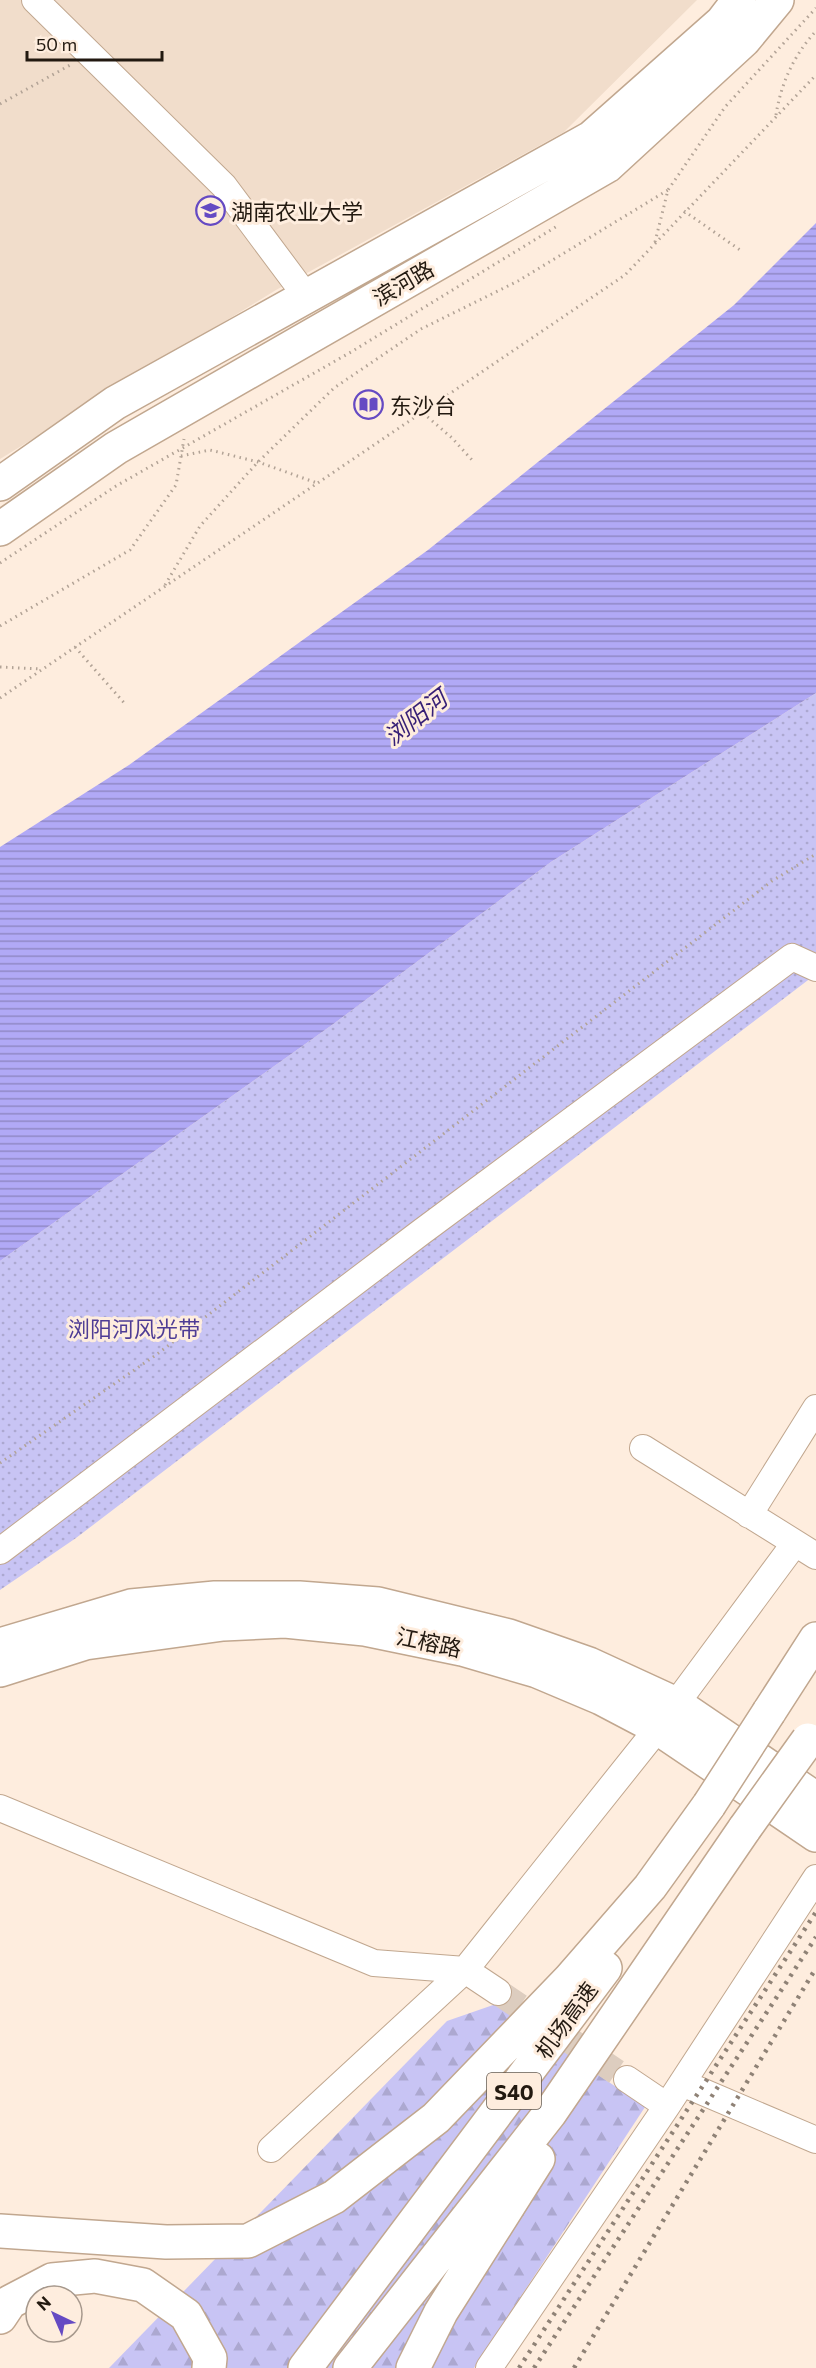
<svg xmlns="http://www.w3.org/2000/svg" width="816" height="2368" viewBox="0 0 816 2368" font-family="Commissioner,'Noto Sans SC',sans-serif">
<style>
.built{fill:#f1ddcb}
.forest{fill:url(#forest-firs)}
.park{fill:url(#park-dots)}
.water{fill:url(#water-rules)}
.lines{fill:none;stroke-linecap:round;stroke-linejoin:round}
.minor-tunnel{stroke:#ddcdbf;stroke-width:26;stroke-dasharray:26 13;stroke-linecap:butt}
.minor-casing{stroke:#c1a78f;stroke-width:28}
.major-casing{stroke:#c1a78f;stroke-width:36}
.highway-casing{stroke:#c1a78f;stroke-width:36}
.path{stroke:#b2a396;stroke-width:3;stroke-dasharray:1.5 4.5;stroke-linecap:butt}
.minor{stroke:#fff;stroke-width:26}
.major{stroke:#fff;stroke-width:33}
.highway{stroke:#fff;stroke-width:33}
.rail{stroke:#8f8276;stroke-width:4.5;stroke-dasharray:3 6;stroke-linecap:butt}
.highway-bridge-casing{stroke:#c1a78f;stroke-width:36;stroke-linecap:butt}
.highway-bridge{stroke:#fff;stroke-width:33}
.labels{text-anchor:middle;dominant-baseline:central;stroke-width:6;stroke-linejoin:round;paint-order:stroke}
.shield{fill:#feedde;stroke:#64594e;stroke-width:1.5}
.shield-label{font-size:21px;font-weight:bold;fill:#221910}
.poi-label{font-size:22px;fill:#221910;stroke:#feedde;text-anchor:start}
.street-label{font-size:22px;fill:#221910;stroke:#feedde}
.park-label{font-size:22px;fill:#4e3c95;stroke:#feedde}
.water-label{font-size:24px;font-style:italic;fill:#361f76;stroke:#feedde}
</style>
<defs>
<pattern id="forest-firs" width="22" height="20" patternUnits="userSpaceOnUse" patternTransform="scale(1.5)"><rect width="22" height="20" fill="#c8c4f4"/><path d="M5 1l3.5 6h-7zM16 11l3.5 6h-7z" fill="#aca8d0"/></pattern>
<pattern id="park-dots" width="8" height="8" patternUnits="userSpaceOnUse" patternTransform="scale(1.5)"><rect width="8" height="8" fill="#c8c4f4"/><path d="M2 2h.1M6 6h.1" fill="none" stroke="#aca8d0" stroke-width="1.8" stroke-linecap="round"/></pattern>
<pattern id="water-rules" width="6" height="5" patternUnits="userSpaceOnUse" patternTransform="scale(1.5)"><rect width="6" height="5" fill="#b1a9f6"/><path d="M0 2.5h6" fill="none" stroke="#9089c6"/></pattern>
</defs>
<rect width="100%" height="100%" fill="#feedde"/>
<path class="built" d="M0,0H697L564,132L276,290L0,459Z"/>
<path class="forest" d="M496,2004L645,2107L474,2368H109L447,2021Z"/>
<path class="park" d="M816,693V974L76,1538L0,1590V1261L332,1025L551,862Z"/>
<path class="water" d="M816,223V693L551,862L332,1025L0,1261V847L129,765L428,550L734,305Z"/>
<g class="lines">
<path class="minor-tunnel" d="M498,1992L627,2079"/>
<defs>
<path id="minor" d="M35,0L224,186L306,296
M643,1448L816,1556
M749,1515L816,1408
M0,1551L420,1233L792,957L816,968
M0,1808L374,1963L465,1970L498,1992
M627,2079L667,2106
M682,2083L816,2140
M271,2149L465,1970L658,1728L795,1543
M489,2368L667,2106L816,1878"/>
<path id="major" d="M0,484L115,403L591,138L722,22L739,0
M0,529L116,448L607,166L744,40L777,0
M0,1645L131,1606L215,1598H299L378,1604L509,1636L589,1664L676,1704L816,1799
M0,1670L85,1643L223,1624L285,1621L365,1629L462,1649L537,1671L601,1698L658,1728L816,1835"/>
<path id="highway" d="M769,1712L816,1639
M0,2231L166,2242L248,2241L334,2197L436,2118L569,1980L650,1887L709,1805
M0,2317L10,2302L52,2280L95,2276L143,2285L186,2315L210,2358L209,2368
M305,2368L605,1968
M350,2368L550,2113L745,1828
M413,2368L441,2312L538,2159"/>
</defs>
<use href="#minor" class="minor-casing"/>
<use href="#major" class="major-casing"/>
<use href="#highway" class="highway-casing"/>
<path class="path" d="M0,104L72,64
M776,115C781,83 794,55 816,31
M684,211L743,252
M655,242L668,190L725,107L816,8
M423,413L452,438L472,460
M181,456L210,450L258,462L317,483
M0,563L116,486L351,352L559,225
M165,585L200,526L258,462L334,388L421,329L518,281L668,190
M0,626L130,550L176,485L184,439
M75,647L126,705
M0,667L40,669
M0,698L625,275L816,75
M0,1463L156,1355L772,881L816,854"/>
<use href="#minor" class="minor"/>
<use href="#major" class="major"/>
<use href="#highway" class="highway"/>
<path class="rail" d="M519,2368L816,1912
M534,2368L816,1937
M574,2368L816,1968"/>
<defs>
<path id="highway-bridge" d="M709,1805L769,1712
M745,1828L808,1740"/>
</defs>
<use href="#highway-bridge" class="highway-bridge-casing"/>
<use href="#highway-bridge" class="highway-bridge"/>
</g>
<defs>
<symbol id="university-ring" viewBox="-11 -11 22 22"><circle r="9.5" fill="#feedde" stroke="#654ac3" stroke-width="1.5"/><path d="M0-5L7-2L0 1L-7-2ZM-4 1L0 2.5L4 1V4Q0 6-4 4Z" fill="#654ac3"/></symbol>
<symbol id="library-ring" viewBox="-11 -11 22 22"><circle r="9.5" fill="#feedde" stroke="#654ac3" stroke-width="1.5"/><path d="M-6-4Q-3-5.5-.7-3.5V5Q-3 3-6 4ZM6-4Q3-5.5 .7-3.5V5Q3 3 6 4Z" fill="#654ac3"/></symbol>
</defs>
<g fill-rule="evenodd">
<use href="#university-ring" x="194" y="194" width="33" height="33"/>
<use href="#library-ring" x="352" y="388" width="33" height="33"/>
</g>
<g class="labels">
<rect class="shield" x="487" y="2073" width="54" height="36" rx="4.5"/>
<g class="shield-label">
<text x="514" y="2091">S40</text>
</g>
<g class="poi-label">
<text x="231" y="211">湖南农业大学</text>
<text x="390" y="405">东沙台</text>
</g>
<g class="street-label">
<text transform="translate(403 283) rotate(-30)">滨河路</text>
<text transform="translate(429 1642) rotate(12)">江榕路</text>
<text transform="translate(566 2020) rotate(-54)">机场高速</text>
</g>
<g class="park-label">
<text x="134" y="1328">浏阳河风光带</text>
</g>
<g class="water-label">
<text transform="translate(415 717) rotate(-38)">浏阳河</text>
</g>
</g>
<g transform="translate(54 2314) rotate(316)"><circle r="28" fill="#feedde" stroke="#a6988c" stroke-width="1.5"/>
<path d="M0-4.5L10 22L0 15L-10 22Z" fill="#654ac3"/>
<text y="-9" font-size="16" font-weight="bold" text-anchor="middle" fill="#221910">N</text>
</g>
<path d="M27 51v9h135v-9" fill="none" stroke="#221910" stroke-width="3"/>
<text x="36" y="51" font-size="18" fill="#221910" stroke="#feedde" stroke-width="4.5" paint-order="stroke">50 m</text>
</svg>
